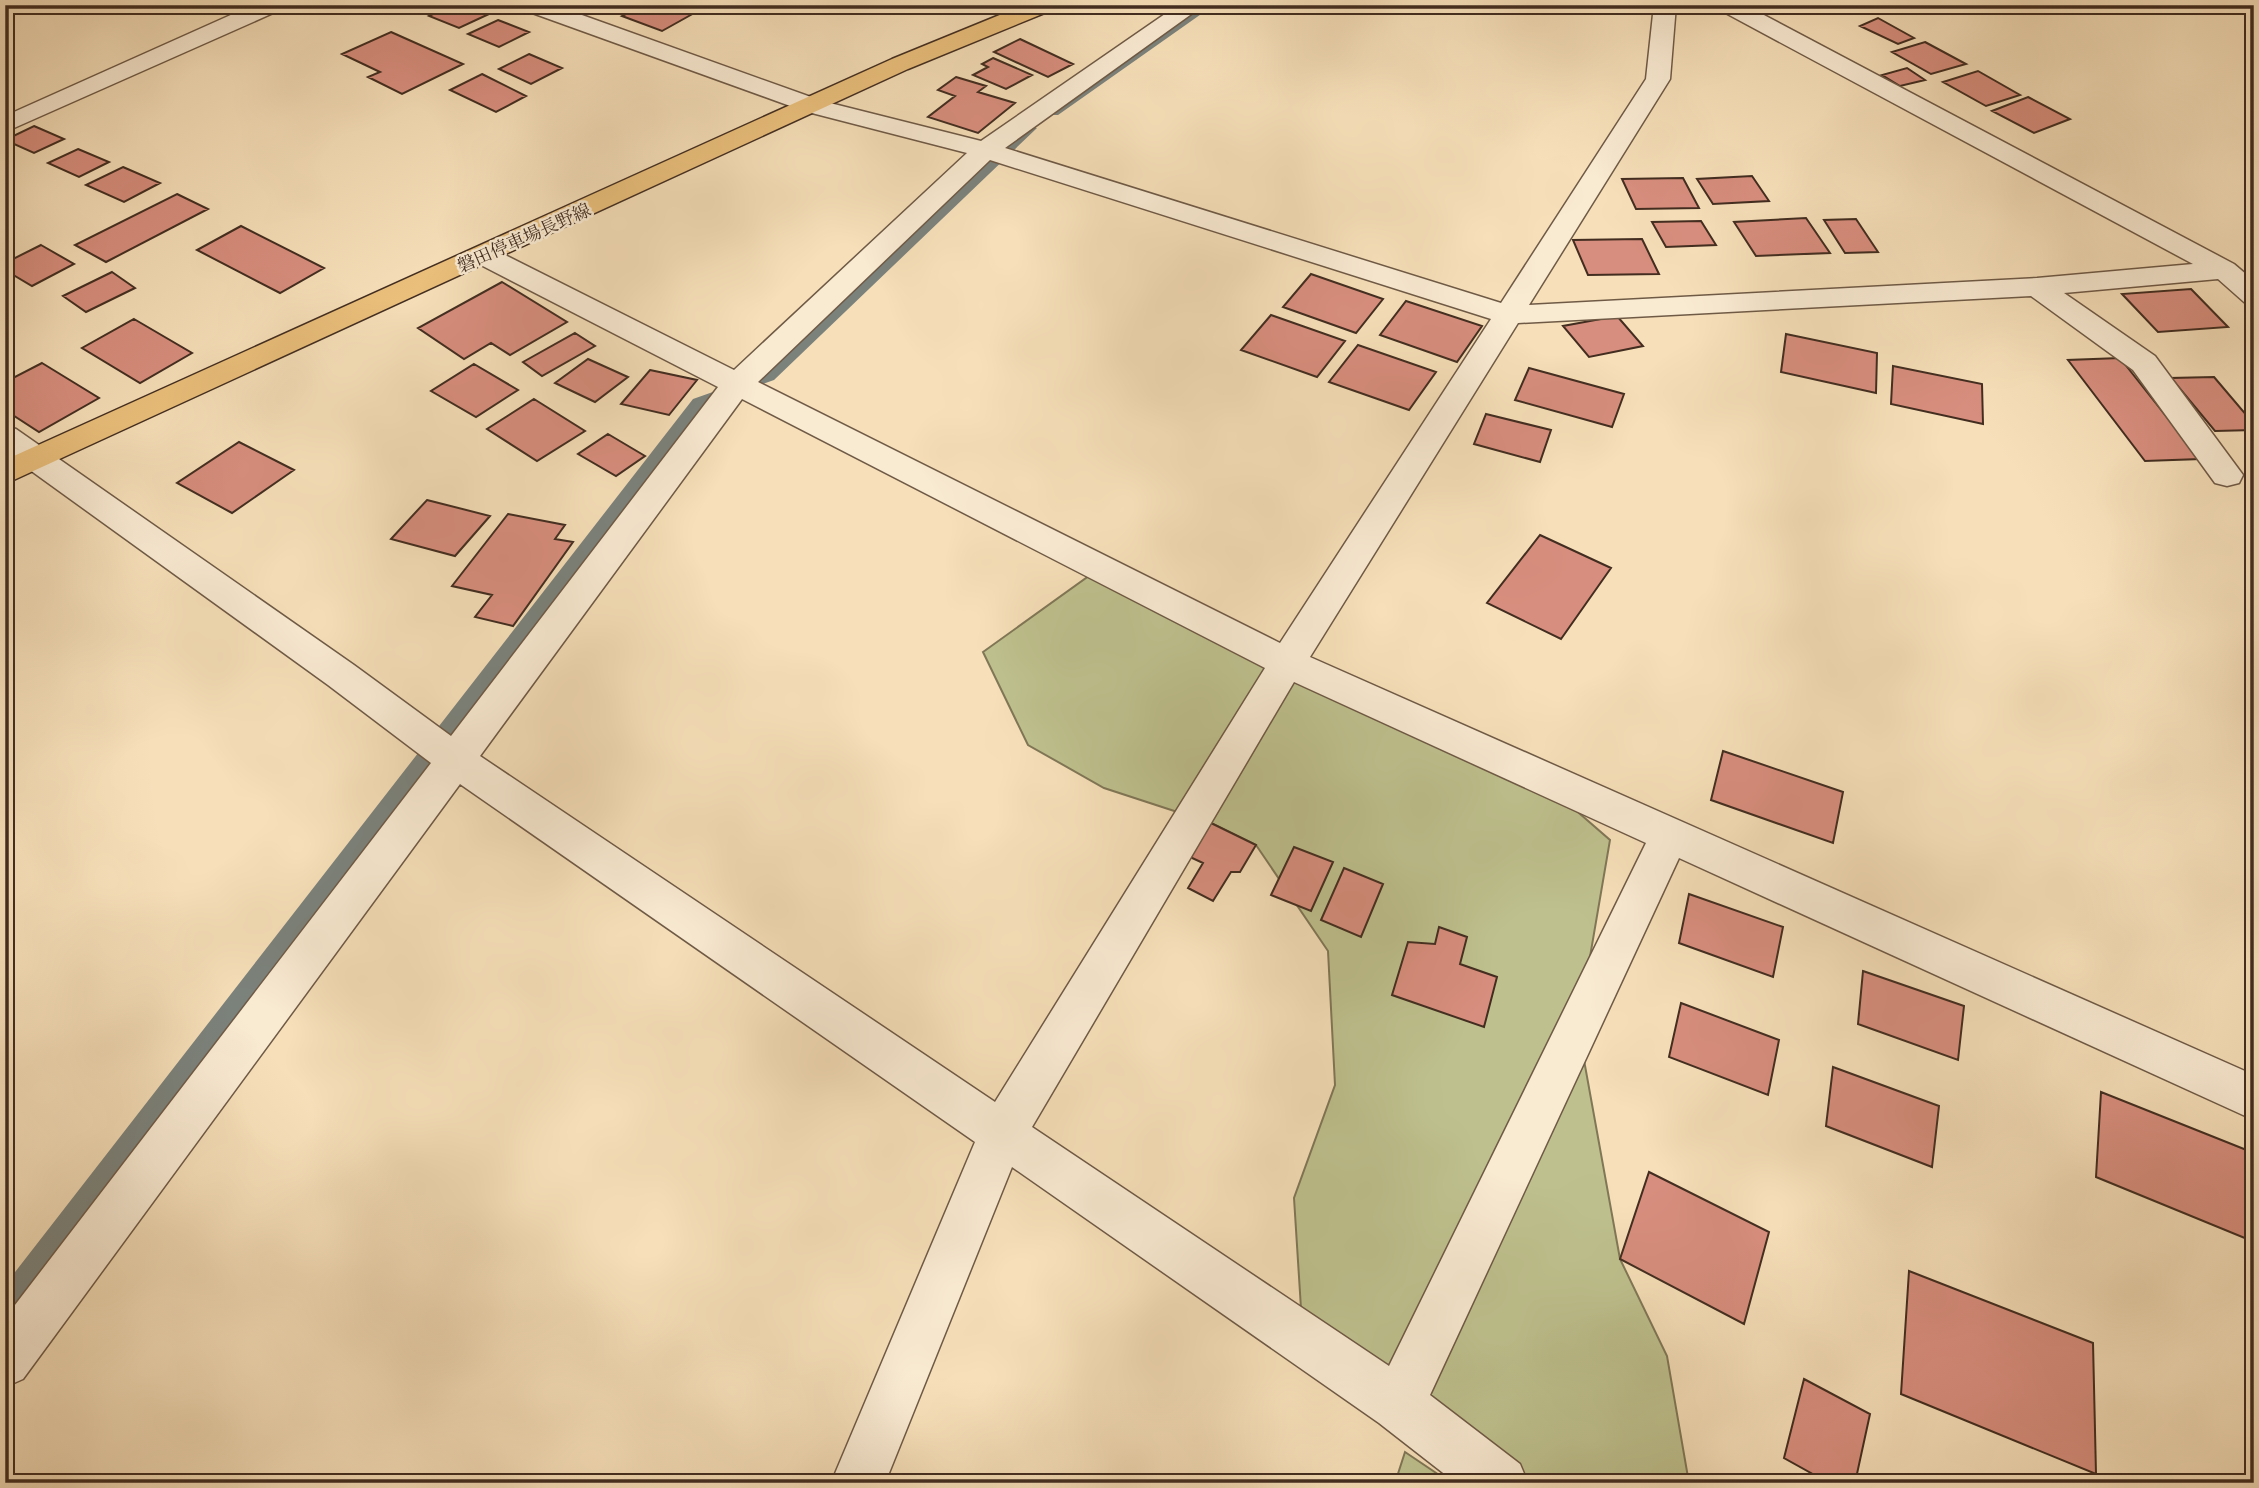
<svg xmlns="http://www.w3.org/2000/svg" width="2259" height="1488" viewBox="0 0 2259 1488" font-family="Alegreya,'Noto Serif JP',serif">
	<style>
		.green { fill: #bec18e; stroke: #807757; stroke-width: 2 }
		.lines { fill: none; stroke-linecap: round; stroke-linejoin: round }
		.stream { fill: #7b827c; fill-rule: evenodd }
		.building { fill: #d88e7e; stroke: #422d20; stroke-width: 2 }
		.minor-casing { stroke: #6f5a46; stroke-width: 3 }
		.major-casing { stroke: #422d20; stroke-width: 3 }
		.minor { fill: #f9ead2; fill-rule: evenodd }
		.major { fill: #ebc07c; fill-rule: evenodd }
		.labels { text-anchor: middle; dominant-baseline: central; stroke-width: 5; stroke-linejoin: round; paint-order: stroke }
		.far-street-label { font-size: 18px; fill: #422d20; stroke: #f9ead2 }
	</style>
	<rect width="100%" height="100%" fill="#f6dfb9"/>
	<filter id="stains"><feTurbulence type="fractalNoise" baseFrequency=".00286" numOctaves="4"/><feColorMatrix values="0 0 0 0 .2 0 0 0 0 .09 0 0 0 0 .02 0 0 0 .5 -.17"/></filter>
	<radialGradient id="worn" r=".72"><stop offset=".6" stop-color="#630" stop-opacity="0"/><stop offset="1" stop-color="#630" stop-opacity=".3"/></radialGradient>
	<!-- green -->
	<path class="green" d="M1100 568 1534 774 1610 840 1578 1027 1620 1259 1667 1356 1689 1483H1538L1495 1478 1303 1340 1294 1198 1335 1085 1328 951 1256 845 1211 823 1104 788 1028 745 983 652Z
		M1405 1452 1451 1483H1395Z"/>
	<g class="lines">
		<!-- stream -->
		<path class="stream" d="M1202 5H1214L1058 115H1050V111Z
			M1027 126 1037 128 774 380 703 405 13 1312 5 1315V1285L693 399 764 374Z"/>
	</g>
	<!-- building -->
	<path class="building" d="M451 5H467L489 14 459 28 429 16Z
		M643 5H677L696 12 662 31 622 16Z
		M1878 18 1914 38 1898 44 1860 26Z
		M498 20 529 32 499 47 468 34Z
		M391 32 463 64 402 94 368 77 380 72 342 54Z
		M1020 39 1073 64 1048 77 994 52Z
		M1925 42 1966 64 1931 74 1892 52Z
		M529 54 562 68 531 84 499 69Z
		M993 58 1032 75 1006 89 973 75 988 67 982 64Z
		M1907 68 1925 80 1900 86 1882 75Z
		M1978 71 2020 95 1986 106 1943 82Z
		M482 74 526 96 496 112 450 90Z
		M956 77 986 86 978 92 1015 103 978 133 928 117 955 96 938 90Z
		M2028 97 2070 119 2034 133 1992 111Z
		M34 126 64 139 34 153 5 140Z
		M78 149 109 162 79 177 48 163Z
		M123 167 160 183 124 202 86 185Z
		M1752 176 1769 201 1713 204 1697 179Z
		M1683 178 1699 208 1636 209 1622 179Z
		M177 194 208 209 106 262 75 245Z
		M1806 218 1830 253 1756 256 1734 222Z
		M1856 219 1878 252 1845 253 1824 220Z
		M1701 221 1716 245 1666 247 1652 222Z
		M241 226 324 268 280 293 197 250Z
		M1642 239 1659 274 1588 275 1573 240Z
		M41 245 74 264 32 286 5 270V263Z
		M112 272 135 288 86 312 63 296Z
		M1311 274 1383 299 1356 333 1283 307Z
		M502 282 567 322 510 355 491 343 464 359 418 328Z
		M2191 289 2228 327 2158 332 2122 294Z
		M1406 301 1482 326 1457 362 1380 335Z
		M1271 315 1345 341 1317 377 1241 350Z
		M1617 316 1643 346 1589 357 1563 326Z
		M134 319 192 353 140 383 82 348Z
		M575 333 595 346 542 376 523 362Z
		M1786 334 1877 353 1876 393 1781 372Z
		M1358 345 1436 372 1409 410 1329 382Z
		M2120 358 2200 459 2145 461 2068 360Z
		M588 359 628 377 595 402 555 383Z
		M42 363 99 398 39 432 5 410V382Z
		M474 364 518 390 476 417 431 391Z
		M1893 366 1982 384 1983 424 1891 404Z
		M1529 368 1624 394 1612 427 1515 400Z
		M650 370 697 380 669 415 621 404Z
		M2214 377 2254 424V430L2215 431 2171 378Z
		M534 399 585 431 537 461 487 429Z
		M1486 414 1551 430 1540 462 1474 444Z
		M608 434 645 456 616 476 578 454Z
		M239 442 294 470 232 513 177 483Z
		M427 500 490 516 455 556 391 539Z
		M508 514 565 525 555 539 573 542 513 626 475 617 492 595 452 586Z
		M1540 535 1611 568 1561 639 1487 603Z
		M1723 751 1843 792 1833 843 1711 800Z
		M1211 823 1256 845 1240 872H1231L1213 901 1188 888 1203 863 1190 857Z
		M1294 847 1333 862 1311 911 1271 895Z
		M1344 868 1383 884 1361 937 1321 920Z
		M1689 894 1783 927 1773 977 1679 943Z
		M1439 927 1467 937 1460 964 1497 977 1484 1027 1392 995 1408 942 1435 944Z
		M1863 971 1964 1006 1958 1060 1858 1024Z
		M1681 1003 1779 1040 1768 1095 1669 1057Z
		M1833 1067 1939 1106 1932 1167 1826 1126Z
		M2101 1092 2254 1153 2252 1241 2096 1177Z
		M1649 1172 1769 1232 1744 1324 1620 1259Z
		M1909 1271 2093 1343 2096 1474 1901 1394Z
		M1804 1379 1870 1414 1855 1483H1829L1784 1458Z"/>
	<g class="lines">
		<defs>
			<path id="minor" d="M253 5H283L280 10 5 132V116Z
				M521 5H554L822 101 981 141 1178 5H1204L1005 148 1501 303 1646 79 1654 5H1676L1670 79 1529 305 2037 278 2193 264 1720 10 1717 5H1745L2234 264 2254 281V305L2244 302 2218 279 2064 293 2155 356 2243 475 2239 483 2227 486 2215 483 2133 370 2031 296 1518 323 1310 657 2254 1075V1120L1679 858 1430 1395 1520 1464 1528 1483H1456L1379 1423 1012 1167 885 1483H831L975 1142 460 784 23 1379 5 1387V1318L431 763 328 685 5 452V426L16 429 354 665 451 736 718 387 475 262 471 256 475 250 485 248 495 250 734 370 967 153 804 111 524 10ZM990 160 1491 319 1280 643 758 382ZM742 399 1265 668 995 1102 480 756ZM1294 682 1646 843 1389 1366 1032 1127Z"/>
			<path id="major" d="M1024 5H1055L1052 10 908 69 5 484V460L892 59Z"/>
		</defs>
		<!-- minor casing -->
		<use href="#minor" class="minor-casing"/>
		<!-- major casing -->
		<use href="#major" class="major-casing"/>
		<!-- minor -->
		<use href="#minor" class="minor"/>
		<!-- major -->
		<use href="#major" class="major"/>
	</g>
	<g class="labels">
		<!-- far-street labels -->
		<g class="far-street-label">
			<text transform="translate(524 238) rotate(-24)">磐田停車場長野線</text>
		</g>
	</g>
	<!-- margin -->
	<rect width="2259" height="1488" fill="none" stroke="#f6dfb9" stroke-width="28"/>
	<rect x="7" y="7" width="2245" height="1474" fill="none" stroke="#422d20" stroke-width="3.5"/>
	<rect x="14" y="14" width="2231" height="1460" fill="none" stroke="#422d20" stroke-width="2"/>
	<rect width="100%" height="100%" filter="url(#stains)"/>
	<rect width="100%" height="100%" fill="url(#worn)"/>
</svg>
